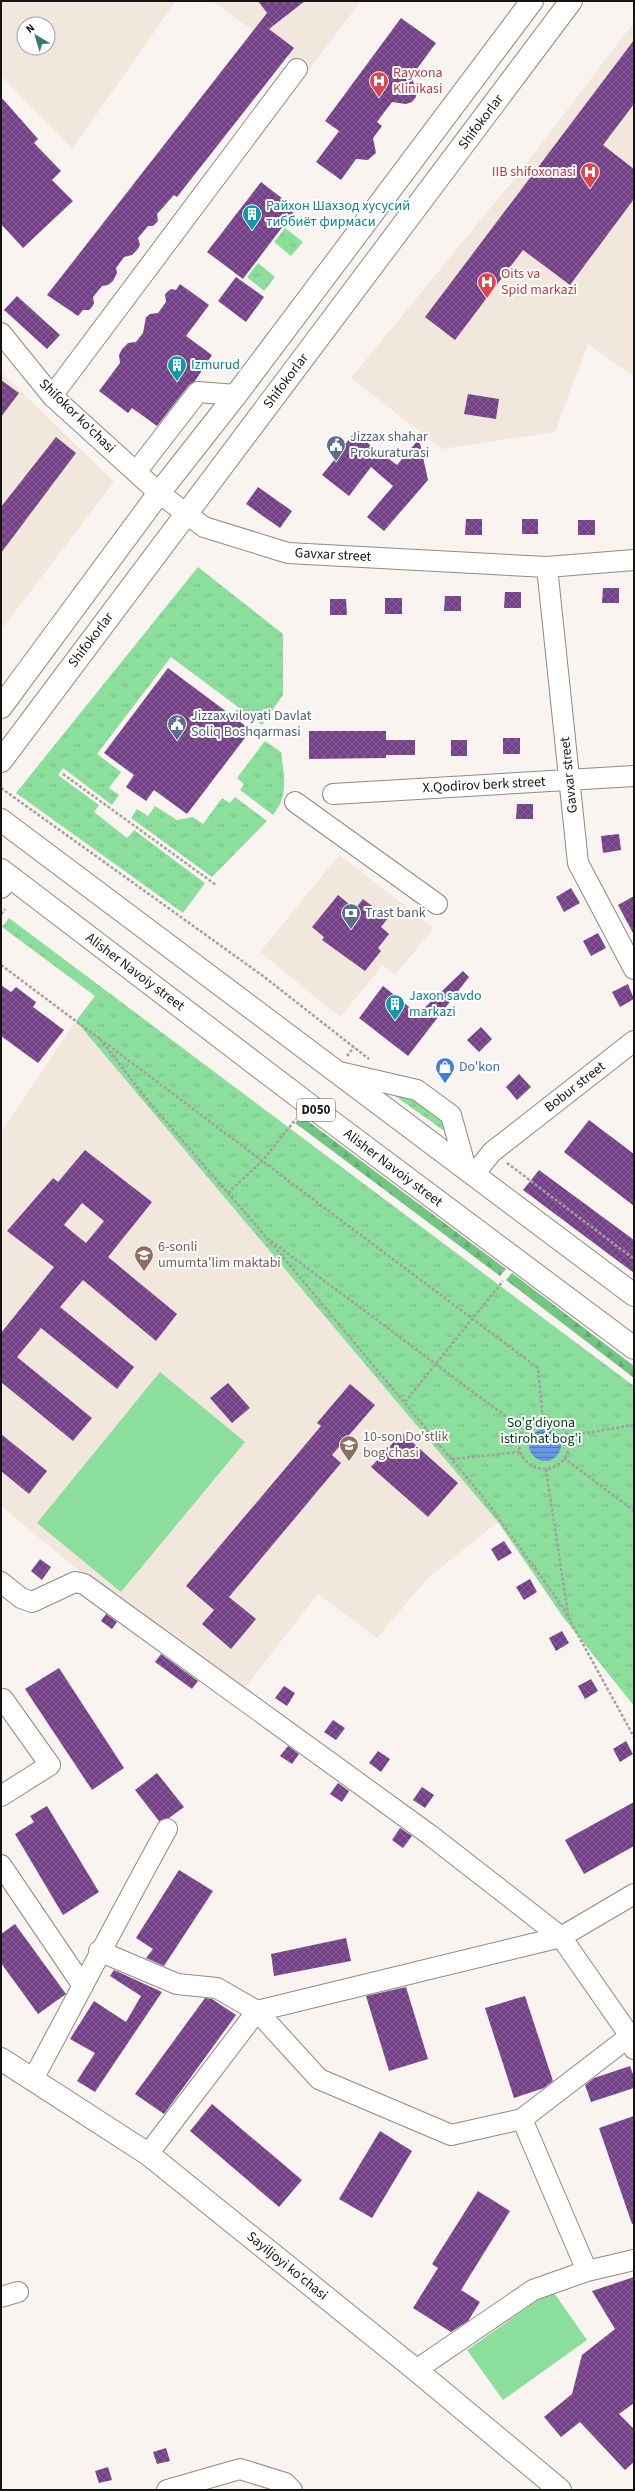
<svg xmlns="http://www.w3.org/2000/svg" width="635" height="2491" viewBox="0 0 635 2491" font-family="'Source Sans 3',sans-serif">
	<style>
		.built { fill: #f1e7dd; fill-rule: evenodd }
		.grass { fill: url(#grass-tufts) }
		.forest { fill: url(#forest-firs) }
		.pitch { fill: #8cde9c }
		.water { fill: url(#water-rules) }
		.building { fill: url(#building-cross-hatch); fill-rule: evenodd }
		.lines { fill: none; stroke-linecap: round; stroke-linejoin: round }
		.minor-casing { stroke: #8e8a86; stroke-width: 22 }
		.major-casing { stroke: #8e8a86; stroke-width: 24 }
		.path { stroke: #a4a09d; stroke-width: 2.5; stroke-dasharray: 3 2; stroke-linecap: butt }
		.minor { stroke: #fff; stroke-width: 20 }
		.major { stroke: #fff; stroke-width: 22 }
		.labels { text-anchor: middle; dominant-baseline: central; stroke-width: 4; stroke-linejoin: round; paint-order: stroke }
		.shield { fill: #fff; stroke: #5b5a59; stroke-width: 1 }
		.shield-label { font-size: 13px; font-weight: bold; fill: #151412 }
		.health-label { font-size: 14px; fill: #be3a42; stroke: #fff; text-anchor: start }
		.street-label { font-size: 14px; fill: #151412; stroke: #fff }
		.culture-label { font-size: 14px; fill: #0d838f; stroke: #fff; text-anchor: start }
		.service-label { font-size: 14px; fill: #4e5e75; stroke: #fff; text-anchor: start }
		.shop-label { font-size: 14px; fill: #366cbe; stroke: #fff; text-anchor: start }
		.education-label { font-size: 14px; fill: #785e54; stroke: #fff; text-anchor: start }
		.park-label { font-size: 14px; fill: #004017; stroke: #fff }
	</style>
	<defs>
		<pattern id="grass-tufts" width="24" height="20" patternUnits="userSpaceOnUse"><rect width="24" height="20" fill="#8cde9c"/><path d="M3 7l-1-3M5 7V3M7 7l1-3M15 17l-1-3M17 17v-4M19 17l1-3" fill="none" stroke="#78be85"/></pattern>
		<pattern id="forest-firs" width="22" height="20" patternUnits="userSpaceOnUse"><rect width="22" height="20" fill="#72c583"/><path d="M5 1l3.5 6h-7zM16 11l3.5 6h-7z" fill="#62a870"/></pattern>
		<pattern id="water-rules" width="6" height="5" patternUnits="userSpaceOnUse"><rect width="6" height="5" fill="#6796e2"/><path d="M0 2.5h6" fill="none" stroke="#5479b6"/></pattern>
		<pattern id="building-cross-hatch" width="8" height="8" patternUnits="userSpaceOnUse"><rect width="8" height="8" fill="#754188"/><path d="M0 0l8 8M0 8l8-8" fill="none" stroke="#865f94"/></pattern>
	</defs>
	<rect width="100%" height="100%" fill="#f9f4f0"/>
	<!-- built -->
	<path class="built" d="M1 1H176L72 149 1 76ZM24 24H48V48H24Z
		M212 1H361L308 71Z
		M634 22V377L588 344 555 432 442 449 351 378 520 172Z
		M1 372 114 482 1 630Z
		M339 855 434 928 395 975 383 965 340 1017 260 952Z
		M76 1021 498 1522 427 1579 377 1638 318 1594 240 1694 119 1604 1 1506V1132Z"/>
	<!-- grass -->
	<path class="grass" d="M285 228 303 242 291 256 274 242Z
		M258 263 275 277 264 291 247 277Z
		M198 567 283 634V695L262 725 171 657 97 754 121 772 109 788 119 795 112 805 63 768 58 775 99 805 94 812 127 838 134 830 205 883 183 913 16 793Z
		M265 741 281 752C284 775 289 796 273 815L240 790 244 784 237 778Z
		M235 797 267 821 212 877 131 818 137 809 148 816 155 806 177 820 193 817 203 824 222 798 230 803Z
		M9 918 634 1386V1706L563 1617 498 1522 76 1021 95 996 2 927Z
		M395 1096 412 1097 442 1119 450 1135Z"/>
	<!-- forest -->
	<path class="forest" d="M301 1116 506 1269 500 1276 295 1123Z
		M512 1273 634 1366V1378L506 1280Z"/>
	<!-- pitch -->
	<path class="pitch" d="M160 1372 245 1442 121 1592 37 1523Z
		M552 2290 587 2340 503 2400 467 2350Z"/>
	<!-- water -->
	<path class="water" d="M529 1445a16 16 0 1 1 32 0a16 16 0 1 1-32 0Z"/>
	<!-- building -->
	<path class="building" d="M258 1H305L269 29 294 48 177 197 174 195 157 214 158 221 153 226H148L138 238 140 245 137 250 132 255 124 257 116 268 117 273 113 281 108 285 102 286 93 297 94 303 92 307 89 310H83L78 316 47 295 267 13Z
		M401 18 436 43 411 77 417 90 416 97 412 102 406 104 392 102 377 122 382 126 373 138 376 153 368 160 356 159 341 180 316 162 339 131 325 121Z
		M634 40V104L603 145 634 169V199L570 285 523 250 455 340 425 317Z
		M1 97 38 139 34 143 61 171 52 180 73 201 23 248 1 224Z
		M261 182 296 209 243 279 207 252Z
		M236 277 264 297 246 322 218 301Z
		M180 284 209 305 186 336 212 355 195 381 189 385 157 426 132 408 128 413 99 391 120 363 119 355 122 349 128 343 136 342 143 333 146 317 150 314 158 313 166 302 165 294 171 289 176 290Z
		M17 296 60 335 47 349 4 310Z
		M1 380 19 393 1 417Z
		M468 394 499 399 496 419 464 414Z
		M354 433 397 465 419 439 428 480 384 531 367 517 393 486 371 467 349 496 322 475 335 459 333 456 340 446 343 447Z
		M56 437 76 453 1 553V507Z
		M258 487 292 511 280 528 246 504Z
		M466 519H482V535H465Z
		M522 519H538V534H522Z
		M578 520H595V535H578Z
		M603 588H619V603H602Z
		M505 592H521V608H504Z
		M445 596H461V611H444Z
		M385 598H402V614H385Z
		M330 599H346L347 615H330Z
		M168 668 251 730 187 814 154 790 146 801 126 787 134 775 104 753Z
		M309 731H386V740H415V755H386V758L309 759Z
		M503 738H520V754H503Z
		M451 740H467V756H451Z
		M517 804H533V819H516Z
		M619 834 621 850 603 853 601 836Z
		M571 888 580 903 564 912 556 897Z
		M338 895 355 909 363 899 388 918 381 927 389 934 378 948 381 951 365 971 322 940 324 937 312 927Z
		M634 896V935L618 905Z
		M598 933 606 948 591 956 583 941Z
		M463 971 469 977 408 1056 359 1018 383 986 418 1014Z
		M628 984 634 999 620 1007 612 992Z
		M1 985 11 992 16 987 36 1002 33 1007 64 1030 38 1063 1 1036Z
		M481 1027 492 1039 479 1052 467 1040Z
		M519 1074 531 1087 517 1100 506 1087Z
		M589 1120 634 1154V1206L564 1152Z
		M85 1150 152 1202 108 1257 177 1314 156 1341 83 1280 60 1307 134 1367 117 1389 41 1328 17 1357 92 1418 73 1441 1 1382V1333L54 1267 7 1231 53 1178 58 1182ZM82 1203 104 1221 86 1243 64 1225Z
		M539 1170 634 1240V1273L523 1190Z
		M228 1383 250 1408 232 1423 210 1398Z
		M350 1384 375 1405 332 1455 341 1463 229 1597 256 1619 231 1649 202 1624 214 1610 186 1586 321 1426 317 1423Z
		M402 1433 458 1483 428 1517 371 1467Z
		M1 1434 47 1471 29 1494 1 1471Z
		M504 1541 512 1553 498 1561 491 1549Z
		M40 1559 51 1567 42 1580 31 1571Z
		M530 1579 537 1592 524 1600 516 1587Z
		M106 1614 117 1622 112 1629 101 1621Z
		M562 1631 569 1643 556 1651 549 1638Z
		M161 1654 198 1681 192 1689 155 1662Z
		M59 1668 124 1768 92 1790 25 1689Z
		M591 1679 598 1691 585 1699 578 1686Z
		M284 1686 295 1693 287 1706 275 1698Z
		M333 1720 345 1728 336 1740 324 1732Z
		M626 1741 633 1754 620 1762 613 1749Z
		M288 1746 299 1754 292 1764 280 1756Z
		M378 1751 390 1759 381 1772 369 1763Z
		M157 1773 184 1807 169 1818 159 1821 135 1790Z
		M338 1783 349 1791 342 1802 330 1794Z
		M422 1787 434 1795 425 1808 413 1800Z
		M634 1802V1846L584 1874 565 1840Z
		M47 1806 99 1892 63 1915 15 1834 34 1822 30 1816Z
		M400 1828 412 1836 403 1848 392 1840Z
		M179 1870 213 1891 164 1966 146 1958 153 1949 136 1938Z
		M15 1924 66 1994 38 2014 1 1963V1934Z
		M346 1938 351 1961 274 1976 271 1954Z
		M114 1970 162 1992 95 2092 77 2081 95 2053 70 2039 94 2001 126 2022 141 1996 110 1976Z
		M406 1987 428 2059 389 2071 366 1996Z
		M525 1996 553 2081 544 2088 514 2098 485 2008Z
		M205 1998 212 1999 236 2015 164 2114 135 2094Z
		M630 2066 634 2077V2088L591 2102 585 2085 594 2078Z
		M212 2104 302 2180 279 2207 190 2131Z
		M634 2116V2224H632L599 2128Z
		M380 2131 412 2151 372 2218 339 2199Z
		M478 2191 510 2211 461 2290 480 2302 468 2321 451 2332 413 2308 438 2268 432 2264Z
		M634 2277V2403L619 2414 634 2429V2462L625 2470 580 2422 561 2437 544 2417 572 2394 582 2355 615 2329 592 2291Z
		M166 2448 170 2461 157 2464 153 2452Z
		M108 2467 112 2480 99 2483 95 2471Z"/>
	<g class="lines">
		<defs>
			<path id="minor" d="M1 333 52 396 159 493 204 527 288 553 547 567 634 560
				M52 396 297 69
				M136 472 198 392 236 395
				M547 567 578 863 634 969
				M333 794 634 776
				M295 802 437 904
				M1 888 11 877
				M335 1071 417 1090 451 1115 466 1169
				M474 1174 492 1152 634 1041
				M1 1582 21 1598 32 1602 75 1582 84 1584 430 1835 561 1937
				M1 1700 3 1699 50 1765 1 1796
				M1 1865 83 1986
				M634 1894 561 1937 630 2036 634 2049
				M99 1951 177 1984 217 1988 257 2011 319 2079 451 2135 522 2119 630 2036
				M33 2079C78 1996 121 1912 167 1829
				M522 2119 587 2271
				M148 2154 257 2011 561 1937
				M1 2297 18 2292
				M416 2370 533 2290 587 2271 634 2260
				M167 2490 240 2469 285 2483 292 2490"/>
			<path id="major" d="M1 707 159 493 236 395 532 1
				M1 761 571 1
				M1 820 634 1295
				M1 870 308 1104 634 1348
				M1 2059 148 2154 416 2370 560 2490"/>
		</defs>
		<!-- minor casing -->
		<use href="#minor" class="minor-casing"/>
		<!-- major casing -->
		<use href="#major" class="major-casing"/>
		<!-- path -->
		<path class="path" d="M63 774 216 885
			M1 788 263 976 369 1059
			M1 914 5 909
			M1 965 100 1039
			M100 1039 149 1102 267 1238 484 1498 562 1606 634 1737
			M104 1042 538 1368 543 1420
			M347 1056 354 1047
			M507 1163 634 1259
			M228 1193 263 1160 296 1119
			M271 1241 524 1430
			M405 1402 503 1281
			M519 1444a25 25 0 1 1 50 0a25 25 0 1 1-50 0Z
			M567 1436 634 1425
			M564 1458 634 1511
			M452 1459 520 1452
			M546 1469 568 1615"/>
		<!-- minor -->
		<use href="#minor" class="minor"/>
		<!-- major -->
		<use href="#major" class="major"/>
	</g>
	<!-- icons -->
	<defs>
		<symbol id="hospital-pin" viewBox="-11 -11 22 30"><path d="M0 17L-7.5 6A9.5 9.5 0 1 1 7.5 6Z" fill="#e0444e" stroke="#fff"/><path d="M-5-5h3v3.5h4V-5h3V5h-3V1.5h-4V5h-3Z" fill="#fff"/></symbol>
		<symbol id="building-pin" viewBox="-11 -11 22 30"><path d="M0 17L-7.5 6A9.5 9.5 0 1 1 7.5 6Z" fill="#0f9aa8" stroke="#fff"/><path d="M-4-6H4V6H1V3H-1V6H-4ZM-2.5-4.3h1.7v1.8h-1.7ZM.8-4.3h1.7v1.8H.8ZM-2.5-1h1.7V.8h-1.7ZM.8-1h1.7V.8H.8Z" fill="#fff"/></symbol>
		<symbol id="civic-pin" viewBox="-11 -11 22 30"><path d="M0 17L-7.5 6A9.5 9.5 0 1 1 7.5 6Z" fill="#5c6f8a" stroke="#fff"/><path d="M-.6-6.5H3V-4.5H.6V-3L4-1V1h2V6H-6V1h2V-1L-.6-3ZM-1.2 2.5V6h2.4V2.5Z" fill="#fff"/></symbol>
		<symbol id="bank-pin" viewBox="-11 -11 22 30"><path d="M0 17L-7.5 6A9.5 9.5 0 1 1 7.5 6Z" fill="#5c6f8a" stroke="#fff"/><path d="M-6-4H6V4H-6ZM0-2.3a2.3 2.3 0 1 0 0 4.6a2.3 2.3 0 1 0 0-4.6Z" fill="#fff"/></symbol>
		<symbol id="shop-pin" viewBox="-11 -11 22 30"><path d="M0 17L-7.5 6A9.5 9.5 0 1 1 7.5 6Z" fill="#3f7fe0" stroke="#fff"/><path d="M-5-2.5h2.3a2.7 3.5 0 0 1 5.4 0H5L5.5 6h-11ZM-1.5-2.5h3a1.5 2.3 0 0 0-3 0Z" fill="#fff"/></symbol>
		<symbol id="school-pin" viewBox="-11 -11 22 30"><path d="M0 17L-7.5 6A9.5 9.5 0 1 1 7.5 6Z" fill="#8d6e63" stroke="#fff"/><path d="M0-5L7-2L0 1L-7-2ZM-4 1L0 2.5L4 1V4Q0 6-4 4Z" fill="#fff"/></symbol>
	</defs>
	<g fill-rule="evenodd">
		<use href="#hospital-pin" x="368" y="70" width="22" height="30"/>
		<use href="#hospital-pin" x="579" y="161" width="22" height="30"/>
		<use href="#building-pin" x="241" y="203" width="22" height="30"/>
		<use href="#hospital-pin" x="476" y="271" width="22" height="30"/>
		<use href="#building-pin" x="166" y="354" width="22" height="30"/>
		<use href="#civic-pin" x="325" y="434" width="22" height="30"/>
		<use href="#civic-pin" x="166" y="713" width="22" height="30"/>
		<use href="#bank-pin" x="340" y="902" width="22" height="30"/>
		<use href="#building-pin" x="384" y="993" width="22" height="30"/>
		<use href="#shop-pin" x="434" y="1056" width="22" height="30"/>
		<use href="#school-pin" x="133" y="1244" width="22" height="30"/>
		<use href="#school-pin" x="338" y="1434" width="22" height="30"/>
	</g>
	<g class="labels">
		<!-- shield labels -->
		<rect class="shield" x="297" y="1099" width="38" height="22" rx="3"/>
		<g class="shield-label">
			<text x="316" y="1110">D050</text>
		</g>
		<!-- health labels -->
		<g class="health-label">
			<text x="393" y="73">Rayxona<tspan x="393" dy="16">Klinikasi</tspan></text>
			<text x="576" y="172" text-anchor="end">IIB shifoxonasi</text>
			<text x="501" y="274">Oits va<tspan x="501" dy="16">Spid markazi</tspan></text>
		</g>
		<!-- street labels -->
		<g class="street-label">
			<text transform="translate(481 122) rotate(-53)">Shifokorlar</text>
			<text transform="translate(286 381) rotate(-53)">Shifokorlar</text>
			<text transform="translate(77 416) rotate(44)">Shifokor ko'chasi</text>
			<text transform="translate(333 555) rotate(3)">Gavxar street</text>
			<text transform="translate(91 640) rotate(-53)">Shifokorlar</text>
			<text transform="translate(569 775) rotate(-96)">Gavxar street</text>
			<text transform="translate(484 785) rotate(-3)">X.Qodirov berk street</text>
			<text transform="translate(135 972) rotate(37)">Alisher Navoiy street</text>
			<text transform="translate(575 1087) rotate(-38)">Bobur street</text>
			<text transform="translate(393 1168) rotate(37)">Alisher Navoiy street</text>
			<text transform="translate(287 2266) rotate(39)">Sayiljoyi ko'chasi</text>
		</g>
		<!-- culture labels -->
		<g class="culture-label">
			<text x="266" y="206">Райхон Шахзод хусусий<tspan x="266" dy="16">тиббиёт фирмаси</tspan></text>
			<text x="191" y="365">Izmurud</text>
			<text x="409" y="996">Jaxon savdo<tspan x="409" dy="16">markazi</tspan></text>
		</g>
		<!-- service labels -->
		<g class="service-label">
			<text x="350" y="437">Jizzax shahar<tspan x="350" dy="16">Prokuraturasi</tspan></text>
			<text x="191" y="716">Jizzax viloyati Davlat<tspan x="191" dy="16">Soliq Boshqarmasi</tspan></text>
			<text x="365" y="913">Trast bank</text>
		</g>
		<!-- shop labels -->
		<g class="shop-label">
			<text x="459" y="1067">Do'kon</text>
		</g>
		<!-- education labels -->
		<g class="education-label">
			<text x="158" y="1247">6-sonli<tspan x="158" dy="16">umumta'lim maktabi</tspan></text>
			<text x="363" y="1437">10-son Do'stlik<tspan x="363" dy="16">bog'chasi</tspan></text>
		</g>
		<!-- park labels -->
		<g class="park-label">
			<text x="541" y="1423">So'g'diyona<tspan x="541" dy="16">istirohat bog'i</tspan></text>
		</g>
	</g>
	<!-- border -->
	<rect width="635" height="2491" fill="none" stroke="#151412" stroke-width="4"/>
	<!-- north arrow -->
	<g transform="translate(36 36) rotate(322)"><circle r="19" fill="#ffffff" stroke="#a1a1a0"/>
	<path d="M0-3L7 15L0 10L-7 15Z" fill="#347a71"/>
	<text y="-6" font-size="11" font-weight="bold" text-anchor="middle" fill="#151412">N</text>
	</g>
</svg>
